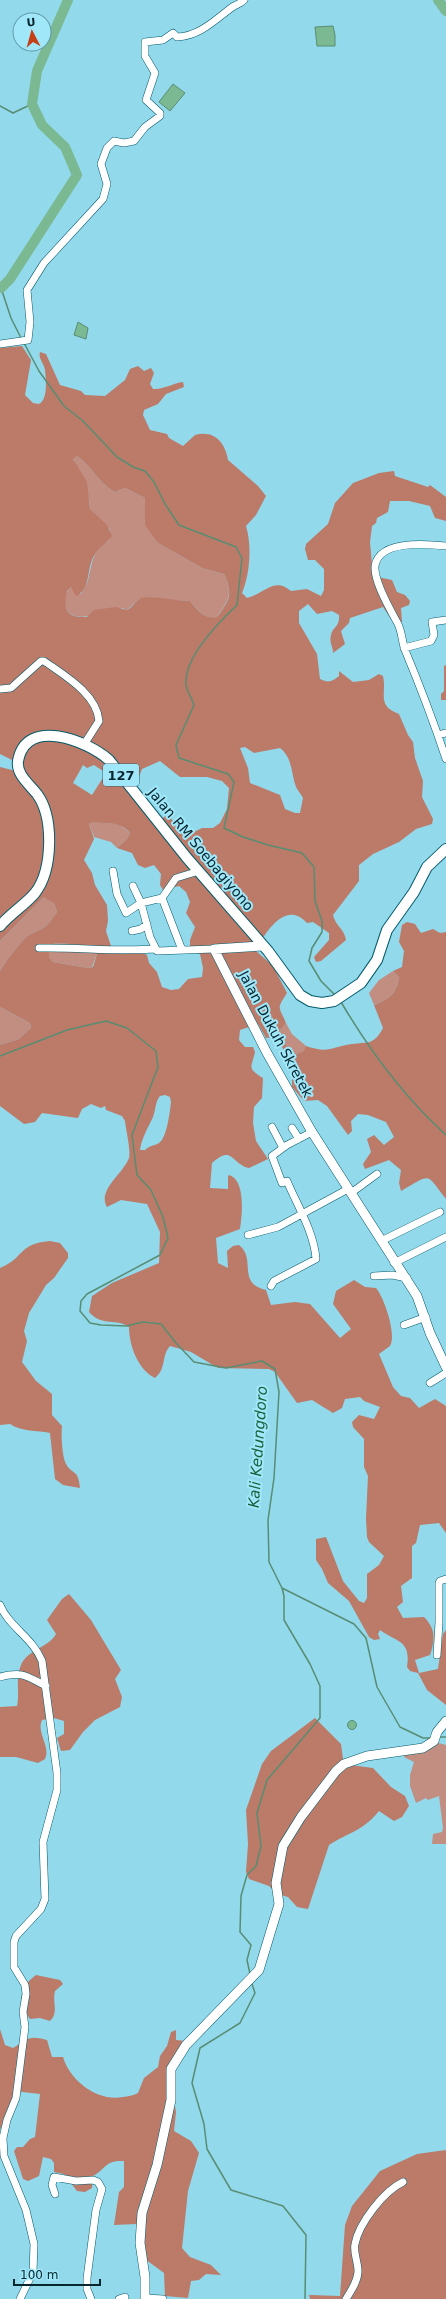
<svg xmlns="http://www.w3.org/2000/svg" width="446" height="2299" viewBox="0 0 446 2299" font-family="'DejaVu Sans',sans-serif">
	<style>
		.green { fill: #c18e81 }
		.forest { fill: #bc7a68; fill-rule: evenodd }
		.water { fill: #7ab991; stroke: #588d73 }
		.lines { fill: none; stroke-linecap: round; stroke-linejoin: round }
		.stream { stroke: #588d73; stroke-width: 1.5 }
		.river { stroke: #7ab991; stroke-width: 10 }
		.street-casing { stroke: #035a6a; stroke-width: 8 }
		.secondary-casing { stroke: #035a6a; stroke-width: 10 }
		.primary-casing { stroke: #035a6a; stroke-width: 12 }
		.street { stroke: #fff; stroke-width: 7 }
		.secondary { stroke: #fff; stroke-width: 9 }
		.primary { stroke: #fff; stroke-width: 10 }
		.labels { text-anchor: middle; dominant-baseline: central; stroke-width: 4; stroke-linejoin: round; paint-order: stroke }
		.shield { fill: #9fe7f9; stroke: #35606a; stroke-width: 1 }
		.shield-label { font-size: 13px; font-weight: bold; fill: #08262d }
		.street-label { font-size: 14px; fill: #08262d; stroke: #9fe7f9 }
		.water-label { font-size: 15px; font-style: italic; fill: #19613b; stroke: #9fe7f9 }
	</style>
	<rect width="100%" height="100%" fill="#92d9ec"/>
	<!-- green -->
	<path class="green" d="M77 456C92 466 98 483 115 492L125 488 145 498V520L158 543 202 568 224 574C233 594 229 600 217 617 204 619 197 610 190 601L139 599 127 610 122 608C107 611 68 628 65 604 64 597 66 591 71 587L81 594C83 590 87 585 88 580 93 561 91 553 109 540L110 530 90 509 89 499 73 458Z
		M95 822 119 824 130 833 127 839 117 848 111 842 94 837 89 824Z
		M45 896 54 903 57 912C45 929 46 927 29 935 22 939 4 964 0 971V941Z
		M58 943 93 946 97 954 92 967 88 968 53 962 49 959V948L53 944Z
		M393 971 399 977C397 994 389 999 374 1005L369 993 379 980Z
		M0 1007 30 1023 31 1028 19 1039 0 1045Z
		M286 1023 292 1034 306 1046 305 1051 295 1055 283 1042 280 1044 274 1037Z
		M435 1742 446 1745V1844H432L433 1834 442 1832 443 1828 439 1796 428 1800 426 1798 416 1803 410 1786V1775L414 1762 404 1757V1755Z"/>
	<!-- forest -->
	<path class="forest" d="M22 346 31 360 25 395 33 403 39 404C48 400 46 379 45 370 44 363 38 359 40 352L46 354 60 385 81 391 85 395 105 396 125 380 130 369 138 366 144 371 151 368 154 373 150 384 153 389C163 390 173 383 183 382L184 387 166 394 158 404 144 410 143 415 150 430 167 434 169 438 183 446 195 435C214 430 225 442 228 460L258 486 266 496 256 515 246 526C252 545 250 574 242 593L247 598C264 594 274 576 291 591L307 589 321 596 324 590V569L315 560H308L305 549 306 544 328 524 335 503 353 483 379 473 394 471 395 476 428 487 430 485 446 497V521L435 518 430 506 409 501H390L388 512 377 518 376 523 372 526 370 542 373 576 392 580 397 592 405 595 410 601 409 605 401 608 402 622 395 625 383 607 350 618 349 623 341 631 345 644 333 653C333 646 329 643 331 635 333 626 340 627 339 615L332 611 317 614 308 604 299 611V623L317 654 320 679C328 683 332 682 339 676V671L353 682 369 680 379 674 383 676C387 693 376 706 399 714L408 735 413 742 415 758 423 781 422 797 433 819 432 824 416 829 399 842 373 854 359 865V881L333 915C335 925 345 930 346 940L321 961 316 962 314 957 329 940V933L313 922 307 923C285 899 266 933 255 950L273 966 287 993C276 1010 279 1006 286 1023L274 1037 266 1038 258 1024 240 1030 239 1040 245 1047H253L255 1052C251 1069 247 1068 263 1078L262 1098 254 1107 253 1123 256 1141 268 1159 249 1168C231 1164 233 1144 212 1163L210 1188 228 1189V1176L229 1175C246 1180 242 1216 240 1229L216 1238 218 1263 228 1268 227 1251 233 1246 239 1245C257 1259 236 1283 266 1290L271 1305 295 1302 310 1304 340 1338 351 1329 333 1304 336 1291 354 1280 365 1287 376 1288C384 1297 397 1335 390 1346L379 1354 393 1387 401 1396 410 1398 419 1408 435 1399 446 1406V1533L439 1523 420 1525 416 1543 412 1546V1578L401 1586 403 1602 397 1607 403 1618 424 1617C436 1629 435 1640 430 1655L415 1660 419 1673 438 1669 443 1634 446 1630V1705L427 1690 418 1673 410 1671 407 1667C411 1640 398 1643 380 1630L378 1634 380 1639 374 1640 369 1637 349 1601 328 1583 322 1569 316 1560V1539L326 1537 343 1581 359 1601 364 1603 367 1598V1574L379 1565 384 1556 369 1542 367 1537 366 1518 368 1476 364 1467V1439L353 1427 352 1422 359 1415 374 1419 380 1407 364 1401 360 1397 345 1399 342 1408 333 1413 312 1400 297 1403 275 1372 269 1369 218 1368 191 1352 170 1346C161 1356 167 1368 155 1378 138 1370 129 1345 129 1327 117 1318 102 1327 89 1312L92 1296 112 1283 159 1263 160 1232 147 1204 121 1200 107 1207C97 1190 123 1174 129 1158 131 1151 126 1130 125 1121L122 1116 106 1110 105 1106 101 1108 91 1104 82 1109 78 1118 42 1113 35 1122 24 1124 0 1106V1045L19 1039 31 1028 30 1023 0 1007V971C4 964 22 939 29 935 46 927 45 929 57 912L54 903 44 897 0 941V767L16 771 14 761 0 754V348ZM77 456C92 466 98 483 115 492L125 488 145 498V525L158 543 202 568 224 574C233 594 230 600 217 617 204 619 197 610 190 601 180 601 148 595 141 598 135 601 133 607 127 610L116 607 94 610 87 617C66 618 63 610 67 591L71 587 76 596C90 590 87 572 92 560 96 549 105 545 112 536L107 525 90 509 87 482 73 459ZM245 747 254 753 280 748C293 758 291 774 296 787 298 791 301 794 303 798L300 813H295L285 809 280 795 250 783 248 768 240 748ZM160 761 180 777H207L222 781 229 788 227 809 220 823 213 828H202L192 833 178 827 168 815 155 822 135 797 137 782 142 769ZM83 765 87 768 94 765 106 773 92 795 73 783ZM95 822C108 825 119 820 130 833L127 839 117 848 132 853 138 865 145 868 154 865 161 874 160 885 163 890 179 886 186 892 190 902 186 913 195 927 190 940V951L200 954 203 968 202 977 188 979 179 989 171 990 162 987 157 972 149 963 147 955 141 952 121 954 111 946 106 931 108 921 107 905 95 885 92 873 84 860 94 839 89 824ZM58 943 93 946 97 954 93 967 88 968 53 962 49 958V948L53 944ZM165 1095 170 1097 171 1102C170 1111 167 1138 159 1143 154 1146 150 1145 145 1150H140C142 1137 148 1128 153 1117 156 1109 155 1102 160 1096Z
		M446 665V700H441V694L444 691V666Z
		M407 922 415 924 421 933 433 929 440 933 446 932V1199C425 1173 433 1173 401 1191L399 1183 401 1170 389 1160 365 1169 363 1164 371 1152 367 1139 374 1135 384 1145 394 1137 386 1122 368 1115 358 1114 351 1121 352 1131 348 1135 327 1106 318 1100 304 1101 292 1087V1078L295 1074V1067L280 1044 283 1042 295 1055 304 1051 306 1046C330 1054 330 1047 352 1044 368 1042 374 1045 383 1028L374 1005C389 999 397 994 399 977L393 971 402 967 404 951 399 942 402 925Z
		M50 1241 60 1243 68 1253V1258L54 1278 46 1285 29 1313 24 1331 27 1341 22 1362 36 1381 52 1394V1415L62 1426C61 1434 62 1457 66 1464 73 1476 78 1468 80 1488L63 1485 55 1479 50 1433C37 1430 21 1432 10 1424L0 1425V1268C25 1258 17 1244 50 1241Z
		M69 1594 91 1620 121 1670 115 1679 122 1697 120 1707 95 1720 83 1732 70 1750 61 1751 57 1738 64 1734V1721L54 1718 42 1720C36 1733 51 1746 45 1759L38 1763 16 1757H0V1707L17 1706C20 1692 15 1679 21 1665 27 1650 48 1648 56 1634L47 1620 62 1599Z
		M315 1718 341 1744 343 1759 350 1765 373 1768 391 1787 405 1796 409 1806 402 1817 394 1821 379 1811C362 1832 349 1832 329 1845L308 1909 297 1907 288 1897 277 1894 269 1886 249 1879 246 1872 248 1844 246 1810 262 1764 271 1751Z
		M36 1975 60 1980 63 1984 55 1991C52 2002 59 2013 50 2021L40 2018 30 2019C18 2001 18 1988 36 1975Z
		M0 2029 5 2045 13 2048C28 2039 28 2035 47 2040L52 2057H63C70 2081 98 2102 123 2097 128 2096 133 2096 138 2093L144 2078 158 2067 160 2056 167 2046 171 2032 176 2030V2040L186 2041 179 2048 172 2090 176 2112 174 2131 191 2141 199 2153 188 2191 182 2248 190 2257 211 2265 221 2275 206 2274 199 2280 191 2281 188 2298 165 2296 164 2273 138 2254 139 2236 136 2224 114 2225 119 2192 124 2187V2161C105 2160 107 2168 93 2176L92 2188 85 2192 77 2191 64 2174 54 2172V2163L51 2159 43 2157 39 2176 28 2181 23 2179 14 2151 17 2147H23L30 2139 35 2137 40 2094 14 2091 9 2110 0 2130Z
		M446 2150V2299H310L309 2295 340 2296 345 2225 352 2206 380 2171 417 2154Z"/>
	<!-- water -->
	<path class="water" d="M333 26 335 35V46H317L315 27Z
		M173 84 185 93 170 111 159 102Z
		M78 322 88 328 86 339 74 335Z
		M347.5 1725a4.5 4.5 0 1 1 9 0a4.5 4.5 0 1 1-9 0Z"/>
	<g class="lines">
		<!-- stream -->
		<path class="stream" d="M0 106 13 113 32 104
			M0 289 1 288 11 318 21 338
			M24 343 39 371 64 406 83 421 117 457 133 467 145 471 154 482 165 504 179 525 236 547 242 558 237 605C219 622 183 658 186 685 187 691 192 699 194 705L176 745 179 758 228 774 234 782 224 828 243 837 268 845 302 853 314 867 315 901 322 921V932L312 948 309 961 321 981 336 996
			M341 1002C370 1051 404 1097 446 1135
			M0 1056 67 1030 106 1021 127 1028 156 1051 158 1067 132 1135 137 1175 151 1190 163 1217 168 1238 160 1255 87 1294 81 1301 80 1311 90 1323 101 1325 127 1326 143 1322 161 1324 176 1343 194 1362 226 1368 262 1361 275 1369 279 1392 274 1478 268 1520 269 1562 282 1588 354 1624 366 1638 377 1687 400 1727 423 1738H432
			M438 1737H446
			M250 1974 247 1960 251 1945 240 1932 241 1896 247 1875 256 1866 261 1846 257 1813 267 1780 320 1718V1686L310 1664 284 1620V1596L282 1588
			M252 1984 255 1993 240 2023 200 2048 192 2083 204 2124 207 2149 231 2190 283 2206 306 2235 305 2299"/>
		<!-- river -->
		<path class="river" d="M438 0 446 11
			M1 288 10 279 77 175 65 147 42 125 32 104 37 71 68 0"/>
		<defs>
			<path id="street" d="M0 344 28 340 30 322 27 290 44 263 103 199 107 184 101 164 107 148 114 141 124 143 134 141 145 127 160 116V113L146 100 155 73 145 56V42L163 40 173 33 177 37C199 36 214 21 231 8 235 5 240 4 244 0
				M446 546C428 544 384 540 376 562 370 576 391 611 398 624 402 632 402 642 405 650 420 686 434 723 446 759
				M404 648 431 641 434 635 432 622 446 620
				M0 689 11 688 41 661H44C65 676 97 694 99 721L85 743
				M438 735 446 733
				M113 871 117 894 126 913 141 903 162 898 182 950
				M133 886 141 903 150 937 157 951 214 949
				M162 898 176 878 199 871
				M132 931 141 929 147 924
				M39 948C78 947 116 952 155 949
				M272 1127 283 1148
				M292 1128 299 1139
				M351 1193 377 1174
				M248 1235 278 1227 348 1189
				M381 1241 440 1212
				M394 1263 446 1237
				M374 1276 392 1275 407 1278
				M271 1286 274 1281 316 1259C314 1232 297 1205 287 1181L282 1183 272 1156 287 1145 312 1132
				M404 1325 426 1317
				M430 1383 446 1373
				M0 1605C9 1627 33 1638 42 1661L57 1773V1790L43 1842 45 1899 41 1909 16 1936 14 1942V1967L25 1985 26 1994 23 2012 25 2027 16 2098 7 2120 3 2138 4 2156 26 2210 34 2244 33 2272 20 2299
				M437 1655 439 1622V1583L440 1581 446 1579
				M0 1677C23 1671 26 1676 46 1686
				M55 2194 52 2185 54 2177 76 2181 93 2180 98 2182 102 2189 96 2210 87 2278V2289L91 2299
				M145 2298 163 2299
				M119 2299 125 2297
				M346 2299C351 2291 358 2281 358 2271 358 2262 353 2252 355 2244 359 2223 384 2191 403 2182"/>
			<path id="secondary" d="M262 946 214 949 267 1053 312 1132 417 1296 430 1333 446 1367
				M145 2299V2277L140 2243 142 2213 157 2165 171 2100V2069L186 2045 259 1970 279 1904 276 1883 283 1846 301 1817 336 1771 344 1764 367 1756 423 1748 434 1741 437 1732 446 1721"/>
			<path id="primary" d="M0 926C10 914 26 904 35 893 53 870 54 817 37 794 29 784 16 774 18 761 26 716 88 741 109 760L187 858 268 951 300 995 310 1001 322 1003 334 1001 361 983 377 960 387 930 414 892 427 867 446 849"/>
		</defs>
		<!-- street casing -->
		<use href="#street" class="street-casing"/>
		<!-- secondary casing -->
		<use href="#secondary" class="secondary-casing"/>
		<!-- primary casing -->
		<use href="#primary" class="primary-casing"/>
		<!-- street -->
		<use href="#street" class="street"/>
		<!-- secondary -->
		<use href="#secondary" class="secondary"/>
		<!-- primary -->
		<use href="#primary" class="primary"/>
	</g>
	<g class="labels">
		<!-- shield labels -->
		<rect class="shield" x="103" y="764" width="36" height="22" rx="3"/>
		<g class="shield-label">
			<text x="121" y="775">127</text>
		</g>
		<!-- street labels -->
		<g class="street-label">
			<text transform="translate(201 849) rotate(50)">Jalan RM Soebagiyono</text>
			<text transform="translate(276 1034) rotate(62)">Jalan Dukuh Skretek</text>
		</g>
		<!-- water labels -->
		<g class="water-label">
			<text transform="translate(258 1447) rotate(-86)">Kali Kedungdoro</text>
		</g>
	</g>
	<!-- north arrow -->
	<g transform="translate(32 32) rotate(354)"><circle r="19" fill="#9fe7f9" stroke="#639aa7"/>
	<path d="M0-3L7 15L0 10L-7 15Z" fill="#c73f16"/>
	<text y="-6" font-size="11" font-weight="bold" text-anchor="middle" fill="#08262d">U</text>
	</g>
	<!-- scale -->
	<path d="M14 2279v6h86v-6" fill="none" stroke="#08262d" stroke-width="2"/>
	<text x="20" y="2279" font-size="12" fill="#08262d" stroke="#9fe7f9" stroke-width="3" paint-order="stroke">100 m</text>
</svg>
